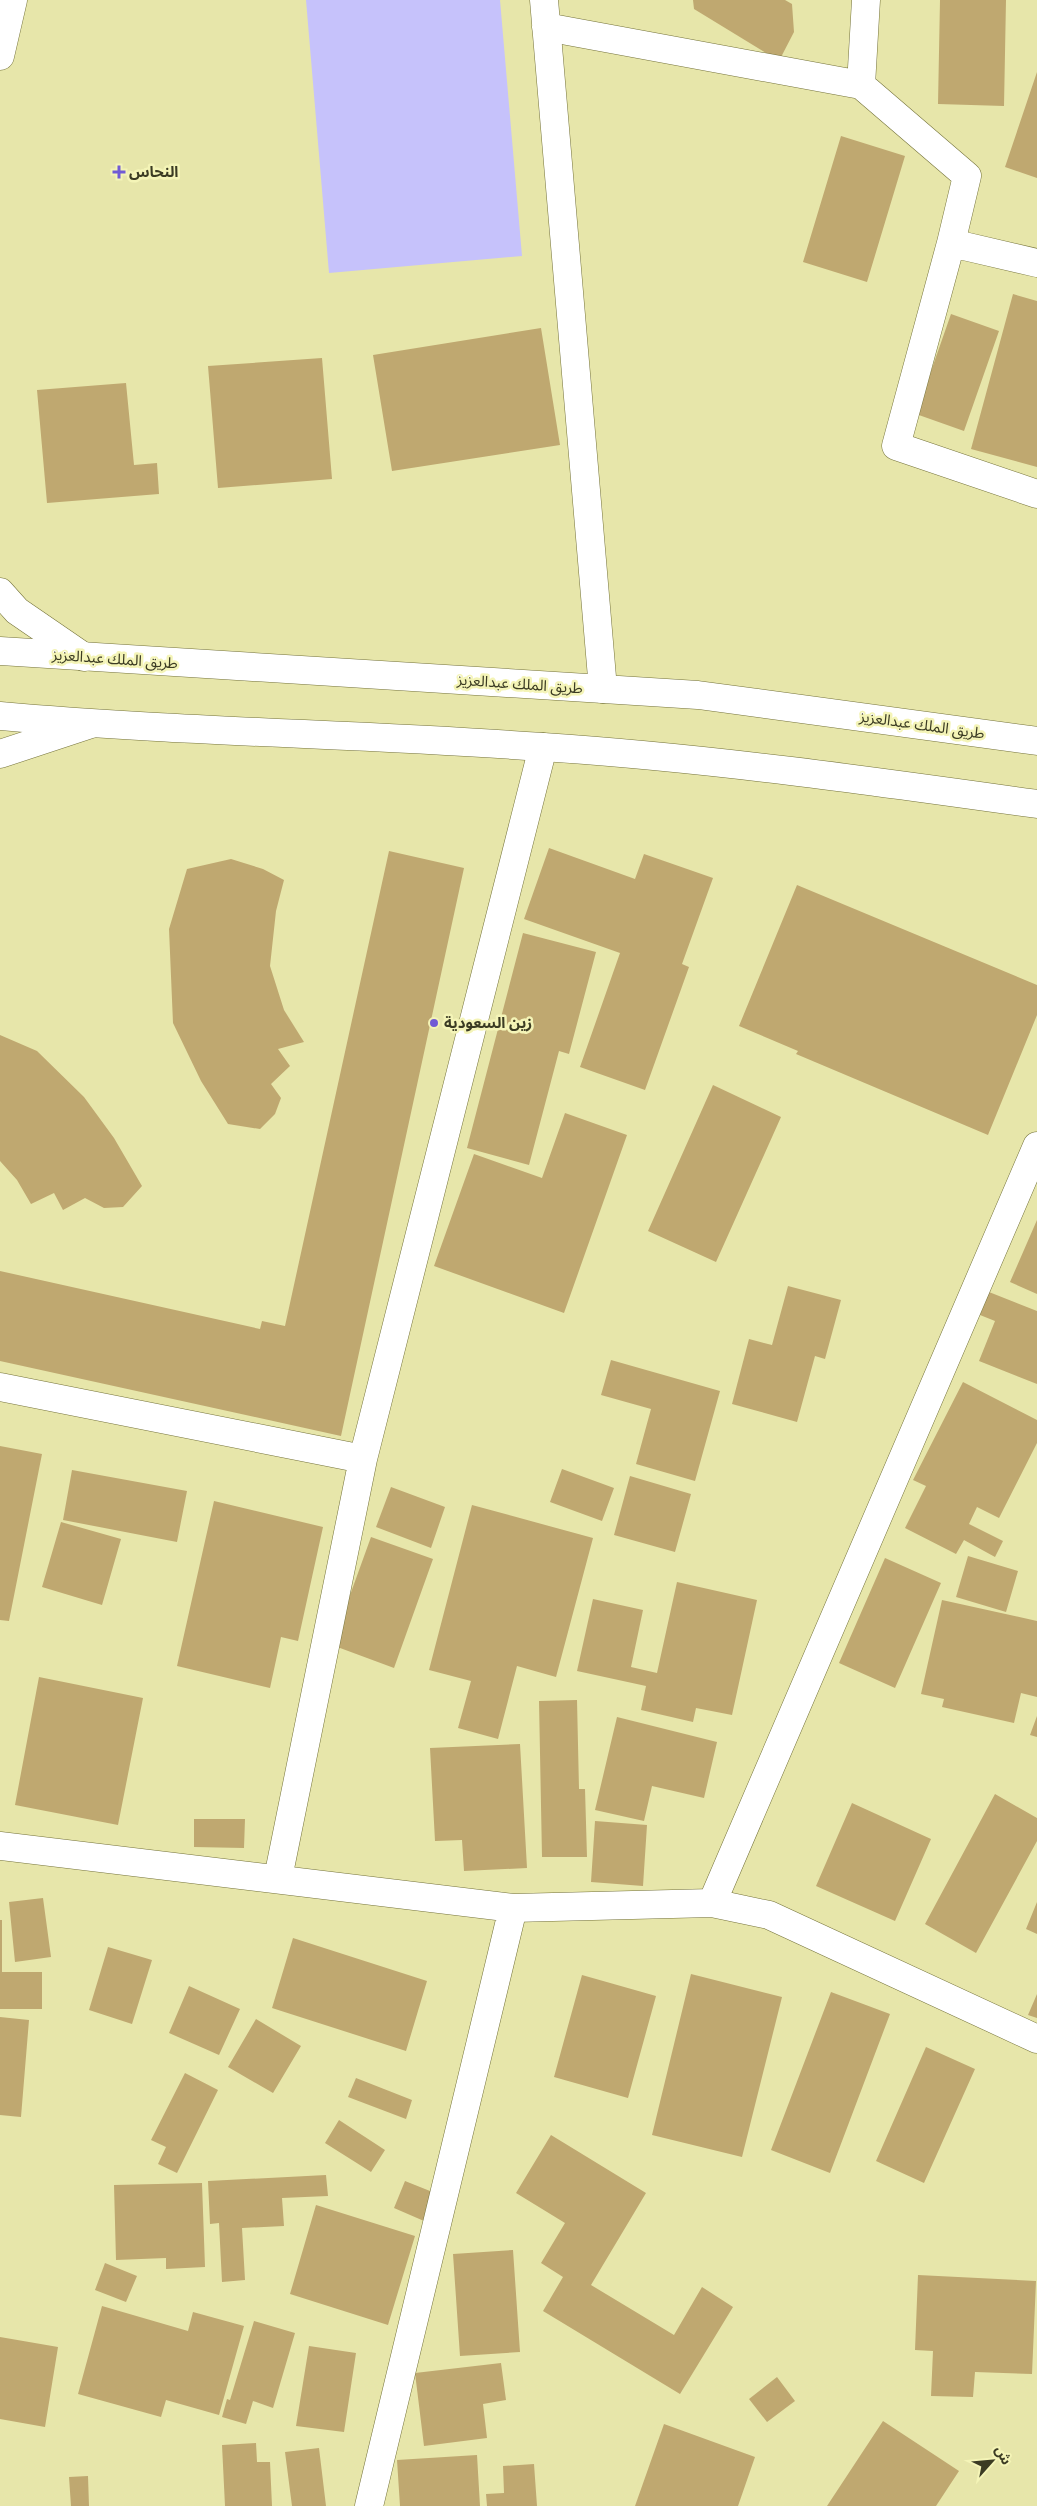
<svg xmlns="http://www.w3.org/2000/svg" width="1037" height="2506" viewBox="0 0 1037 2506" font-family="Figtree,'Noto Sans Arabic',sans-serif">
	<style>
		.green { fill: #c6c2fb }
		.building { fill: #bfa870 }
		.lines { fill: none; stroke-linecap: round; stroke-linejoin: round }
		.minor-casing { stroke: #75733b; stroke-width: 29 }
		.tertiary-casing { stroke: #75733b; stroke-width: 29 }
		.secondary-casing { stroke: #75733b; stroke-width: 29 }
		.minor { stroke: #fff; stroke-width: 28 }
		.tertiary { stroke: #fff; stroke-width: 28 }
		.secondary { stroke: #fff; stroke-width: 28 }
		.poi-dot { fill: #715bd5; stroke: #f4f4b7; stroke-width: 2 }
		.labels { text-anchor: middle; dominant-baseline: central; stroke-width: 5; stroke-linejoin: round; paint-order: stroke }
		.poi-label { font-size: 15px; font-weight: bold; fill: #3b3b23; stroke: #f4f4b7; text-anchor: start }
		.street-label { font-size: 15px; fill: #3b3b23; stroke: #f4f4b7 }
	</style>
	<rect width="100%" height="100%" fill="#e7e6aa"/>
	<!-- green -->
	<path class="green" d="M306 0H500L522 256 329 273Z"/>
	<!-- building -->
	<path class="building" d="M693 0H785L792 4 794 32 779 61 694 9Z
		M940 0H1006L1004 106 938 104Z
		M1037 72V178L1005 167Z
		M841 136 905 156 867 282 803 262Z
		M1013 294 1037 301V467L971 449Z
		M951 314 999 331 964 431 916 414Z
		M541 328 560 445 392 471 373 355Z
		M322 358 332 479 218 488 208 366Z
		M126 383 134 465 157 463 159 494 47 503 37 390Z
		M549 848 635 879 644 854 713 878 682 964 689 967 645 1090 580 1067 620 953 524 919Z
		M389 851 464 868 341 1436 0 1361V1271L260 1329 262 1321 285 1326Z
		M231 859 263 869 284 880 276 911 270 966 284 1010 304 1042 278 1049 290 1066 271 1084 281 1098 275 1114 260 1129 228 1124 201 1081 173 1023 169 929 187 869Z
		M797 885 1037 985V1015L988 1135 796 1054 798 1051 739 1026Z
		M523 933 596 952 569 1054 559 1051 529 1165 467 1148Z
		M0 1035 37 1051 84 1097 114 1138 142 1186 123 1207 104 1208 85 1198 63 1210 54 1193 31 1204 17 1180 0 1161Z
		M713 1085 781 1117 716 1262 648 1231Z
		M565 1113 627 1135 564 1313 434 1266 474 1154 542 1178Z
		M1037 1220V1294L1010 1282Z
		M788 1286 841 1300 825 1359 815 1356 797 1422 732 1404 749 1339 772 1345Z
		M989 1292 1037 1311V1384L979 1361 995 1321 980 1315Z
		M611 1360 720 1391 695 1481 636 1464 651 1409 601 1395Z
		M963 1382 1037 1420V1443L999 1518 977 1507 969 1524 1003 1541 995 1557 964 1540 956 1554 905 1528 926 1486 913 1480Z
		M0 1446 42 1454 9 1621 0 1620Z
		M562 1469 614 1488 602 1521 550 1502Z
		M72 1470 187 1491 177 1542 63 1520Z
		M630 1476 691 1494 675 1552 614 1535Z
		M391 1487 445 1507 431 1548 376 1527Z
		M214 1501 323 1527 298 1641 281 1637 270 1688 177 1666Z
		M472 1505 593 1538 556 1677 517 1666 498 1739 458 1728 471 1681 429 1670Z
		M61 1522 121 1539 102 1605 42 1587Z
		M371 1537 433 1559 394 1668 332 1645Z
		M968 1556 1018 1571 1006 1612 956 1597Z
		M885 1558 941 1583 895 1688 839 1663Z
		M677 1582 757 1600 732 1715 696 1708 693 1722 641 1710 646 1686 577 1671 593 1599 643 1610 631 1667 657 1673Z
		M942 1600 1037 1621V1697L1021 1693 1014 1723 942 1707 944 1699 921 1694Z
		M39 1677 143 1698 118 1825 15 1805Z
		M577 1700 579 1789H585L587 1857H542L539 1701Z
		M1037 1716V1737L1030 1735Z
		M617 1717 717 1742 704 1798 652 1786 644 1821 595 1810Z
		M520 1744 527 1868 464 1871 462 1840 435 1841 430 1748Z
		M995 1794 1037 1818V1841L976 1953 925 1924Z
		M852 1803 931 1839 895 1921 816 1886Z
		M194 1819H245L244 1848 194 1847Z
		M595 1821 647 1825 643 1886 591 1882Z
		M43 1898 51 1957 15 1962 9 1902Z
		M1037 1902V1934L1026 1929Z
		M0 1920H2V1972H42V2009H0Z
		M293 1938 427 1981 406 2051 272 2008Z
		M108 1947 152 1960 132 2024 89 2010Z
		M691 1974 782 1997 742 2157 652 2135Z
		M582 1975 656 1996 628 2098 554 2077Z
		M189 1986 240 2009 219 2055 169 2033Z
		M831 1992 890 2014 830 2173 771 2150Z
		M1037 1994V2018L1028 2015Z
		M0 2017 29 2020 21 2117 0 2115Z
		M256 2019 301 2046 273 2093 228 2067Z
		M926 2047 975 2069 924 2183 876 2161Z
		M185 2073 218 2090 177 2173 158 2164 166 2147 151 2140Z
		M356 2078 412 2100 406 2119 348 2097Z
		M339 2120 385 2150 371 2172 325 2143Z
		M551 2135 646 2193 591 2285 674 2335 702 2287 733 2307 680 2394 543 2311 563 2277 541 2263 565 2223 516 2193Z
		M326 2175 328 2196 282 2198 284 2226 242 2228 245 2280 222 2282 219 2223 210 2224 208 2181Z
		M405 2181 435 2193 424 2221 394 2208Z
		M202 2183 205 2267 166 2269V2258L116 2260 114 2185Z
		M316 2205 415 2236 388 2325 290 2294Z
		M513 2250 520 2352 460 2356 453 2254Z
		M105 2263 137 2276 126 2302 95 2290Z
		M918 2275 1036 2281 1032 2374 975 2372 973 2397 931 2396 933 2351 915 2350Z
		M102 2306 188 2331 193 2312 244 2326 219 2415 166 2400 161 2417 78 2394Z
		M254 2321 295 2333 273 2408 253 2401 246 2424 222 2417 227 2399 230 2400Z
		M0 2337 58 2347 45 2427 0 2419Z
		M309 2346 356 2353 344 2432 296 2426Z
		M501 2363 506 2400 483 2404 487 2438 424 2446 415 2373Z
		M777 2377 795 2401 767 2422 749 2399Z
		M883 2421 959 2471 936 2506H827Z
		M664 2424 755 2457 738 2506H635Z
		M256 2443 257 2462H270L272 2506H225L222 2445Z
		M319 2448 326 2506H292L285 2452Z
		M477 2455 480 2506H400L397 2460Z
		M534 2464 537 2506H487L486 2494 504 2493 503 2466Z
		M88 2476 89 2506H71L69 2477Z"/>
	<g class="lines">
		<defs>
			<path id="minor" d="M544 0 603 689
				M546 27 861 85 967 176 951 243
				M861 85 866 0
				M1037 263 951 243 896 446 1037 494
				M0 1387 363 1459
				M0 1846 513 1908 712 1903 769 1915 1037 2039
				M278 1878 363 1459 543 747
				M712 1903 1037 1146
				M369 2506 513 1908"/>
			<path id="tertiary" d="M0 56 13 0
				M0 592 17 611 84 657
				M0 754 91 724"/>
			<path id="secondary" d="M0 651 698 695 1037 741
				M0 716C181 732 362 734 543 747 709 758 873 781 1037 804"/>
		</defs>
		<!-- minor casing -->
		<use href="#minor" class="minor-casing"/>
		<!-- tertiary casing -->
		<use href="#tertiary" class="tertiary-casing"/>
		<!-- secondary casing -->
		<use href="#secondary" class="secondary-casing"/>
		<!-- minor -->
		<use href="#minor" class="minor"/>
		<!-- tertiary -->
		<use href="#tertiary" class="tertiary"/>
		<!-- secondary -->
		<use href="#secondary" class="secondary"/>
	</g>
	<!-- markers -->
	<g class="poi-dot">
		<path d="M116.5 164.5h5v5h5v5h-5v5h-5v-5h-5v-5h5z"/>
		<circle cx="434" cy="1023" r="5"/>
	</g>
	<g class="labels">
		<!-- poi labels -->
		<g class="poi-label">
			<text x="129" y="172">النحاس</text>
			<text x="444" y="1023">زين السعودية</text>
		</g>
		<!-- street labels -->
		<g class="street-label">
			<text transform="translate(115 659) rotate(4)">طريق الملك عبدالعزيز</text>
			<text transform="translate(520 684) rotate(4)">طريق الملك عبدالعزيز</text>
			<text transform="translate(922 725) rotate(8)">طريق الملك عبدالعزيز</text>
		</g>
	</g>
	<!-- north arrow -->
	<g transform="translate(992 2461) rotate(63)" stroke="#f4f4b7" stroke-width="4" paint-order="stroke">
	<path d="M0-4L9 19L0 12L-9 19Z" fill="#3b3b23"/>
	<text y="-8" font-size="14" font-weight="bold" text-anchor="middle" fill="#3b3b23">ش</text>
	</g>
</svg>
